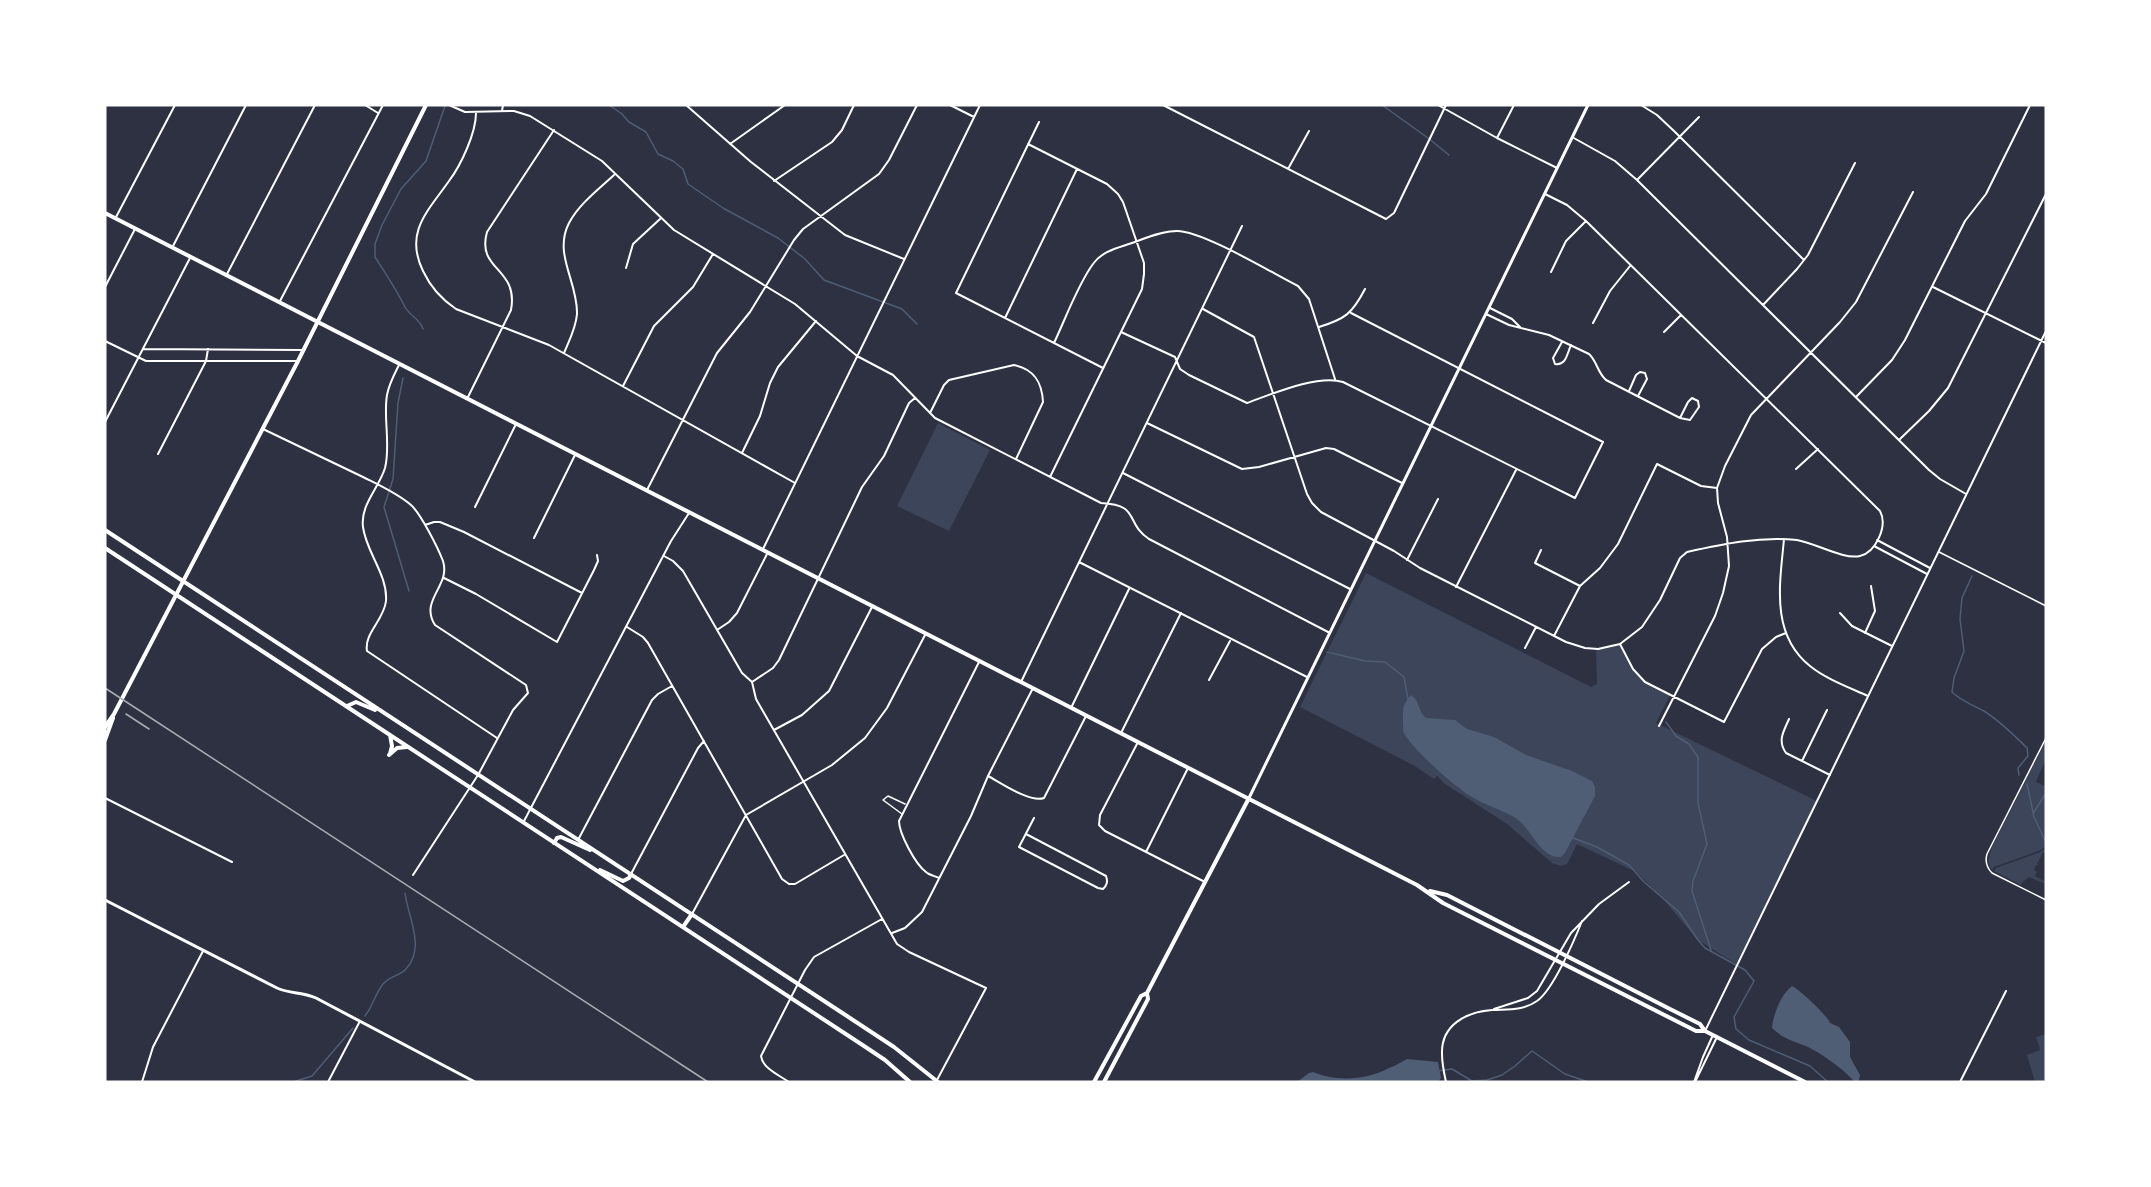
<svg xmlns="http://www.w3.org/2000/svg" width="2151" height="1187" viewBox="0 0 2151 1187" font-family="'PT Sans Narrow',sans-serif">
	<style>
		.green { fill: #3c4559 }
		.water { fill: #4f5d75 }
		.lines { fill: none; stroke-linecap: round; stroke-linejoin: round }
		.stream { stroke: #4f5d75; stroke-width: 1.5 }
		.service { stroke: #fff; stroke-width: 1.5 }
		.minor { stroke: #fff; stroke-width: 2 }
		.tertiary { stroke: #fff; stroke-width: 3 }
		.secondary { stroke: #fff; stroke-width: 4 }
		.primary { stroke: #fff; stroke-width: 4 }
		.rail { stroke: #abadb3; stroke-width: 1.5 }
	</style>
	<rect width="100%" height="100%" fill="#2d3142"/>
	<!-- green -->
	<path class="green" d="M938 423 990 450 949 531 897 506Z
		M1366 573 1591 687 1597 684 1596 649 1620 644 1633 669 1641 678 1670 695 1656 723 1817 801 1736 964 1698 940 1662 898 1636 872 1577 844 1567 864 1561 866 1552 863 1507 824 1445 784 1437 776 1434 779 1413 765 1300 707Z
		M2046 741V758L2036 782 2045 786 2046 785V846L2041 850 1994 867 1992 870 1988 862 1992 847Z
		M2046 848V853L2043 852 2037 864 2039 866 2036 865 2034 870 2037 872 2035 876 2046 882V884L2029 877 2023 882 2021 885 1994 871 1996 868 2040 852Z
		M2046 1034V1082H2035L2027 1055 2040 1050 2036 1037Z"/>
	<!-- water -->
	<path class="water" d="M1411 695C1420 700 1418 712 1426 718L1455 720 1467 729 1494 737 1526 755 1572 771 1592 781 1595 787V796L1565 853 1561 857C1539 859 1531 826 1514 817 1500 809 1485 805 1472 797 1456 788 1412 749 1404 733 1402 730 1404 729 1403 725 1403 711 1401 706 1411 695Z
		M1792 986C1799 989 1828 1016 1830 1023L1839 1027 1850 1042V1057L1860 1075 1859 1080 1856 1082 1853 1080C1841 1067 1822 1054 1806 1046 1793 1041 1782 1038 1772 1028 1773 1015 1781 994 1792 986Z
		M1407 1059 1438 1062 1441 1078 1438 1082H1297L1309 1073 1313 1072C1336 1082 1367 1080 1389 1068 1395 1066 1401 1062 1407 1059Z"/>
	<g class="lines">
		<!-- stream -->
		<path class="stream" d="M609 105 622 114 629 122 646 132 658 154 673 161 683 169 688 184 723 208 778 238 805 259 824 280 902 309 917 324
			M1382 105 1428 138 1449 155
			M423 329C420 319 410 316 405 307 396 289 386 274 375 257V244L382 225 401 189 426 161 445 106
			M403 378 398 403 393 479 384 507 409 591
			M1972 576 1962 598 1960 619 1964 651 1954 678 1952 692C1961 701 1973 705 1984 711 2000 721 2014 735 2027 748L2028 756 2018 768 2019 775
			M1327 652 1365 661 1385 662 1404 677 1408 699
			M1666 722 1676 736 1689 744 1698 757V803L1707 844 1693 881 1692 891 1711 950
			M2027 784 2034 817 2046 842
			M2034 812 2046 793
			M1573 838 1597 847 1629 865 1644 882 1679 912 1698 940 1705 948 1745 970 1754 981 1734 1017 1736 1029 1749 1040 1810 1066 1828 1082
			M365 1016C373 1006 375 994 383 984 389 976 400 976 406 969 426 947 408 918 405 893
			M1438 1071 1452 1069 1472 1081 1487 1080 1502 1075 1515 1066 1532 1051 1565 1074 1588 1082
			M293 1082 312 1076 353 1028"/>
		<!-- service -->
		<path class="service" d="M1939 552 2046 606
			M2046 738 1987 854C1985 861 1986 867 1992 873L2046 900
			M902 814 883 800 888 796 905 804"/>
		<!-- minor -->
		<path class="minor" d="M365 105 378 113
			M449 105 465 112 514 111 530 116 602 161 674 230 795 304 857 356 893 375 935 418 1101 503C1141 505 1124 522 1149 539L1330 633
			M686 105 751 162 845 235 904 259
			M950 105 974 117
			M1163 105 1386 219 1394 213 1446 105
			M1438 105 1497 138 1557 168
			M1641 105 1657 115 1674 131 1804 260
			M502 111 503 105
			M476 113C476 133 461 165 449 181 428 211 404 232 423 271 431 288 441 299 456 309L549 345 795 483
			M1039 122 956 293 1103 368
			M1572 137 1615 161 1637 180 1929 470 1940 479 1966 494
			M1497 138 1514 105
			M730 144 785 105
			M1028 144 1107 184 1118 194 1123 202 1144 263V274L1142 289 1050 477
			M1288 169 1309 131
			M1637 180 1699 117
			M774 181 832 142 842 130 854 105
			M115 219 175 105
			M172 248 246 105
			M626 268 633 244 660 219
			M1551 272 1566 241 1586 221
			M226 276 315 105
			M105 287 135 229
			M1933 287 2046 343
			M280 301 383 105
			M1763 305 1797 269 1808 255 1855 163
			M1490 308 1512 319 1520 327
			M1203 309 1254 337 1307 494 1312 503 1321 512 1394 551 1420 568 1566 642 1585 648 1598 649 1620 644 1642 627 1660 600 1680 558 1687 552C1723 544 1760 536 1797 540 1815 543 1844 560 1860 556 1876 552 1888 526 1880 511L1586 221 1567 205 1545 194
			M1486 314 1509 325 1549 335 1589 354C1597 361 1597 372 1606 380L1680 418 1688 402 1692 398 1698 401 1699 407 1690 420 1680 418
			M1005 318 1077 169
			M1593 323 1610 291 1630 266
			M1319 327C1345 319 1352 314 1365 289
			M1121 332 1175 357 1180 369 1189 375 1247 403C1272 394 1318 374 1343 382L1575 498 1603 442 1351 313
			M1664 332 1681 315
			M105 341 146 361H298
			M1562 342 1553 358 1555 364C1566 366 1567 354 1571 345
			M1054 343C1065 320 1078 284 1093 264 1102 251 1118 248 1132 243 1146 238 1162 231 1177 231 1203 231 1272 273 1298 286L1309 299 1335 379
			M143 349 303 350
			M564 353C569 341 576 328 577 314 578 282 553 254 569 223 579 204 599 189 614 175
			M399 365C394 375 389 384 387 395 383 418 391 445 385 468 379 488 360 505 363 527 366 552 388 575 386 601 384 620 364 633 367 651L497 738
			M623 386 654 326 693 287 713 254
			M1629 391 1636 375 1640 372 1645 373 1647 379 1638 396
			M1856 397 1892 360 1905 340 1965 221 1986 194 2030 105
			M467 399 511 310C519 267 476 271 487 232L554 130
			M930 413 944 385 949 380 1014 365C1034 369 1042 382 1043 402L1016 459
			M105 422 190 258
			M1147 423 1242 469 1259 467 1326 448 1334 449 1402 483
			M263 429C296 445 330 461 363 477 379 485 397 493 411 505 421 514 438 548 443 561 451 586 419 600 435 625L526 685 528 693 513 710 478 775 413 875
			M1900 439 1929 411 1948 388 2046 194
			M742 453 760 416 770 383 778 367 816 321
			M158 454 206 361 208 349
			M1796 469 1818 449
			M1123 473 1350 589
			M647 490 717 353 750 312 794 240 803 229 879 174 889 160 917 105
			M475 507 516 424
			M425 525 434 522H440L464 532 582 593
			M534 538 575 455
			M1784 539C1780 583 1770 634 1810 666 1826 679 1848 687 1868 696
			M1877 540 1930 568
			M1874 546 1927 574
			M763 549 980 105
			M1541 550 1535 563 1580 586
			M664 556 673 561 683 571 742 673 752 682
			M1407 560 1438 499
			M1079 562 1307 677
			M444 578 476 594 557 642 594 570 598 561 597 555
			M1456 587 1516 470
			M1840 613 1852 626 1892 646
			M627 627 643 637 648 643 782 879 789 884H795L844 855
			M717 630 729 622 737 613 767 554
			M1865 633 1875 611 1871 586
			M1554 636 1580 586 1600 568 1618 544 1657 464 1701 486 1717 488
			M1620 644 1633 669 1645 682 1724 722 1762 649 1776 637 1786 633
			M1525 648 1536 627
			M1209 680 1230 641
			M752 682 756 699 897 944 909 952 986 988 937 1080
			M752 682 773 668 779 660 862 487 884 456 909 403 915 398
			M1021 682 1242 226
			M1071 708 1129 589
			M1789 719C1784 731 1777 740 1786 753L1830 775
			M1659 726 1715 616 1723 593 1729 566 1727 537 1718 503 1717 488 1725 466 1751 415 1840 322 1856 302 1913 192
			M774 730 802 715 829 691 872 607
			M1121 733 1181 613
			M1138 742 1100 815 1099 825 1105 831 1205 882
			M1802 761 1827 710
			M988 776C1001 783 1030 803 1044 798L1086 716
			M105 798 232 862
			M523 823 671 541 689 513
			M1026 834 1106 876C1108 882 1107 885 1103 889L1098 888 1019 847 1034 818
			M578 840 652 700 658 694 672 686
			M1146 852 1188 768
			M631 874 698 748 704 741
			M939 878C935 876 929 875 926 872 915 864 899 833 899 821L979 662
			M692 914 746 815 832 765 865 738 887 708 925 635
			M892 933 905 928 922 912 971 816 988 776 1033 688
			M1494 1009 1528 998 1537 991 1571 933 1599 904 1629 882
			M1705 1031 2046 331
			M142 1082 153 1047 203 951
			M328 1082 360 1021
			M789 1082C779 1075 763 1069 761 1056L805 970 814 957 882 919
			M1446 1082C1444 1073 1442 1063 1442 1054 1441 1025 1466 1012 1492 1010 1507 1009 1523 1011 1537 1001 1553 990 1574 941 1582 921
			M1694 1082 1703 1057 1713 1035
			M1695 1082 1716 1039
			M1960 1082 2006 991"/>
		<!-- tertiary -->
		<path class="tertiary" d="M1249 798 1588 105
			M105 900 277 988C290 994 303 992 316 998L475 1082"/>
		<!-- secondary -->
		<path class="secondary" d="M105 213 1417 885 1443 903 1696 1031H1705
			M1430 891 1447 895 1670 1009 1700 1024 1705 1031 1805 1082
			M1094 1082 1141 996 1147 993
			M1104 1082 1148 999 1147 993 1249 798"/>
		<!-- primary -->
		<path class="primary" d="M105 530 847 1016 894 1047 938 1082
			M105 548 861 1044 885 1060 910 1082
			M347 706 356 702 375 710
			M105 727 114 714 298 361 426 105
			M105 740 113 718
			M390 754 392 746 390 735
			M389 755 397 748 407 747
			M554 843 557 838 561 837 590 850
			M600 870 623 881 629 878 631 874
			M683 927 692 914"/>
		<!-- rail -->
		<path class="rail" d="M105 688 708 1082
			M126 714 149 729"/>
	</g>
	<!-- border -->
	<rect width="2151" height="1187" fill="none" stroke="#ffffff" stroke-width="213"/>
</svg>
